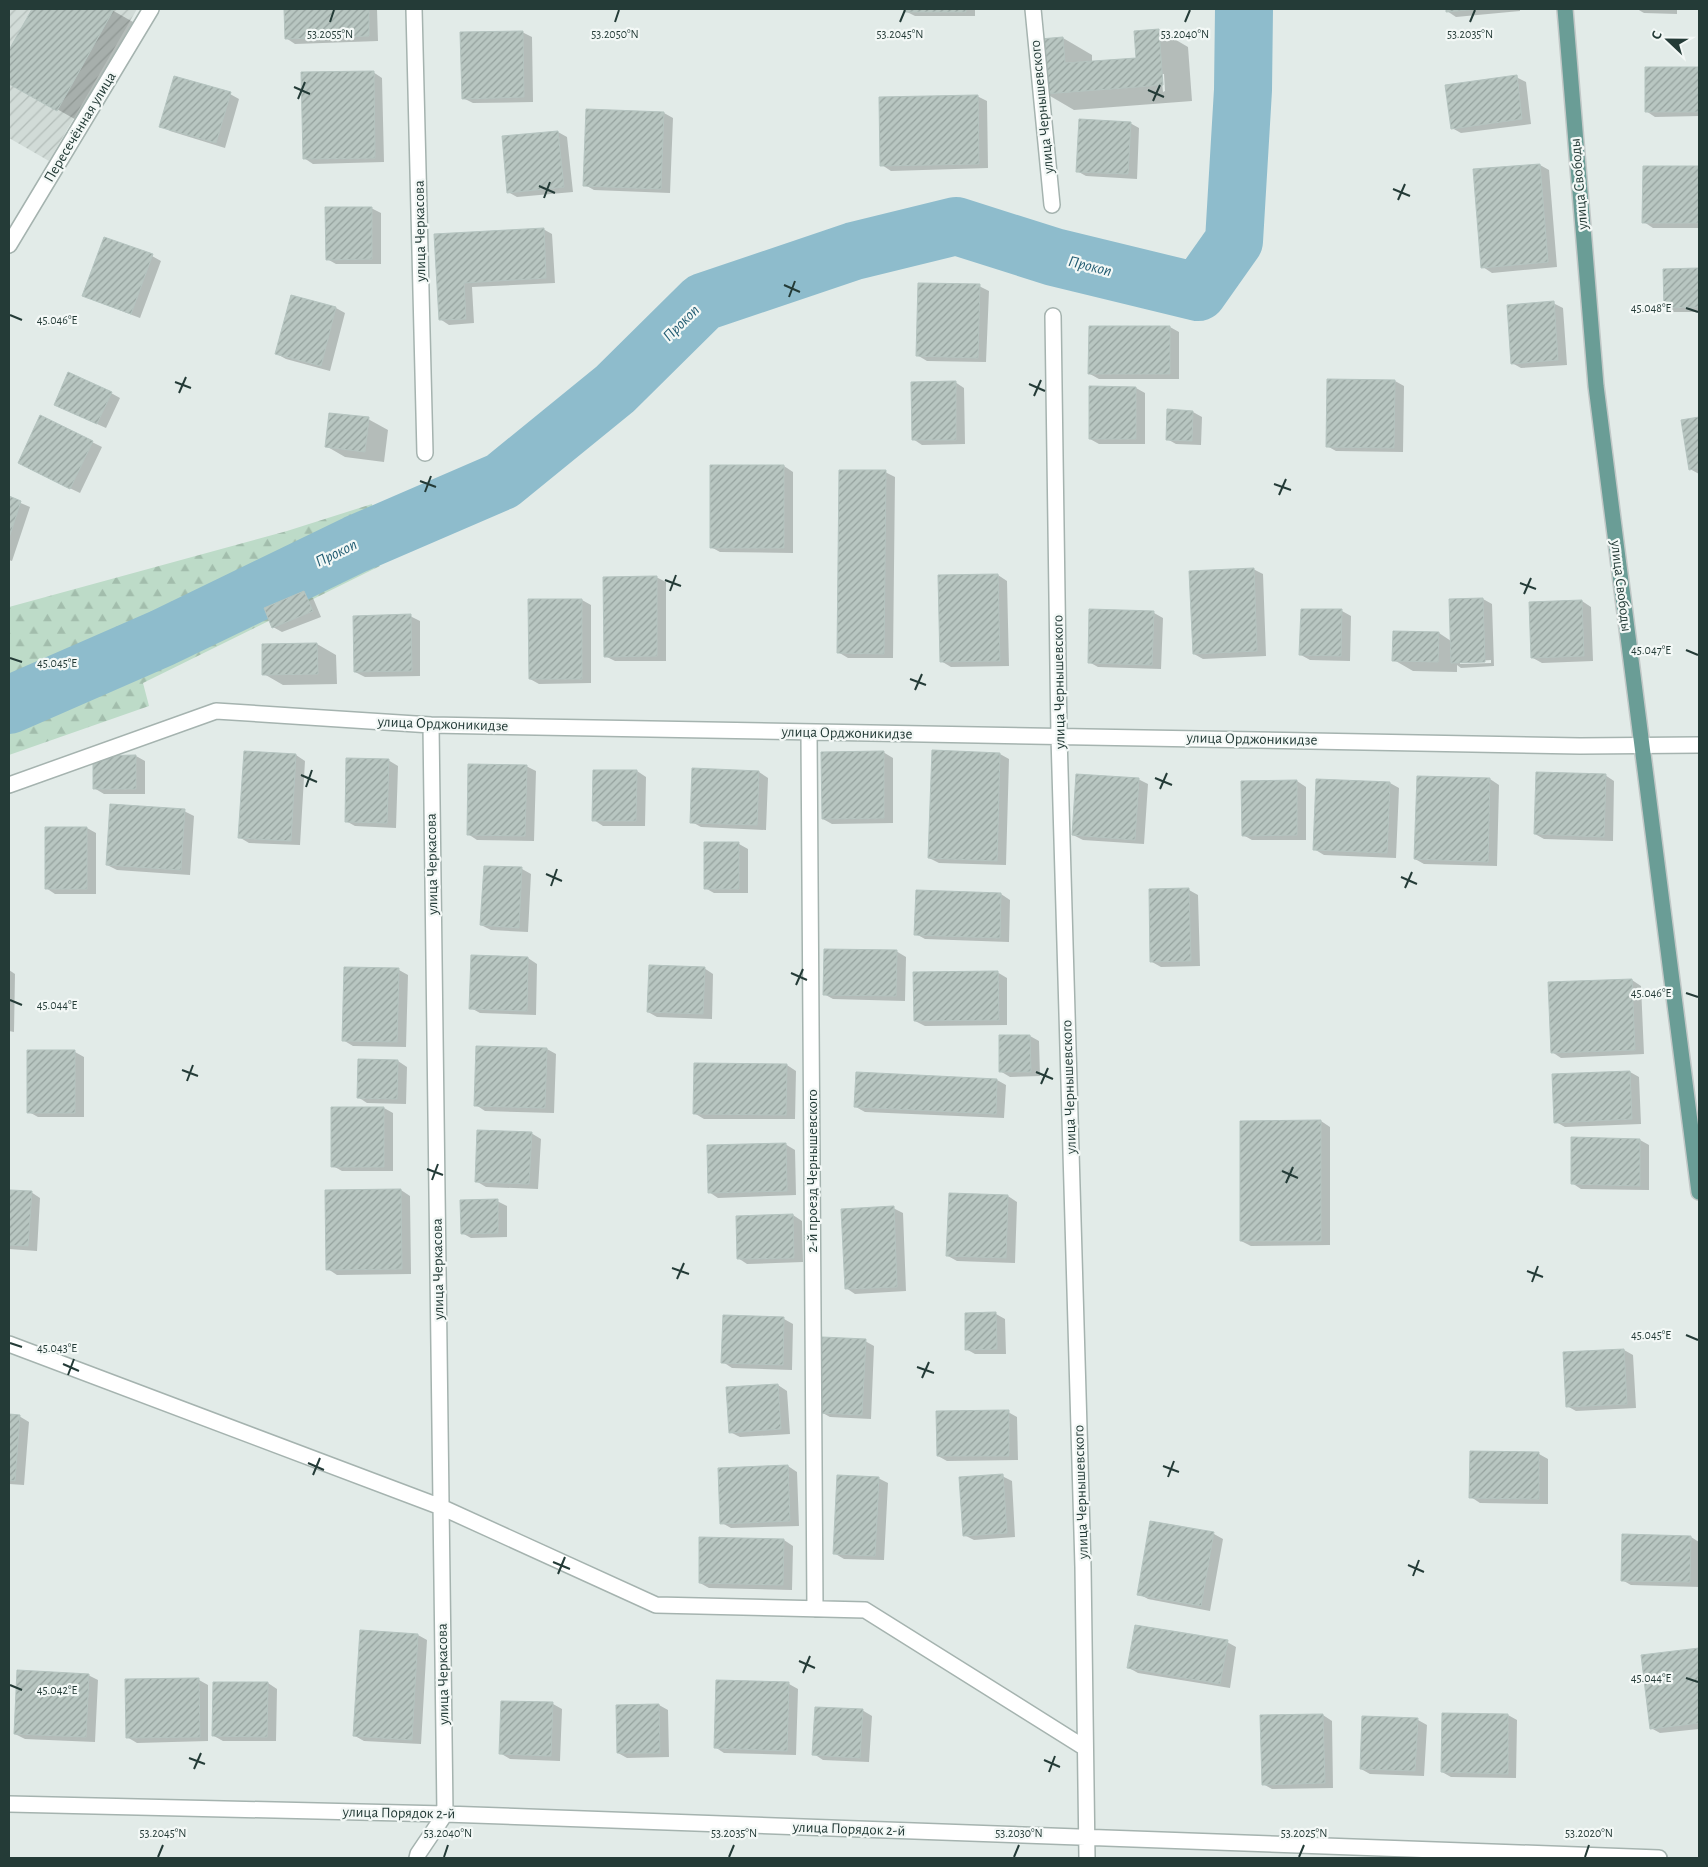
<svg xmlns="http://www.w3.org/2000/svg" width="1708" height="1867" viewBox="0 0 1708 1867" font-family="'Alegreya Sans',sans-serif">
	<style>
		.industrial { fill: url(#industrial-furrows) }
		.forest { fill: url(#forest-firs) }
		.shadow { fill: #0003; fill-rule: evenodd }
		.lines { fill: none; stroke-linecap: round; stroke-linejoin: round }
		.river { stroke: #8ebccc; stroke-width: 58 }
		.building { fill: url(#building-hatch); stroke: #b5c4c0 }
		.minor-casing { stroke: #a5b3af; stroke-width: 18 }
		.major-casing { stroke: #c2c8c7; stroke-width: 18 }
		.minor { stroke: #fff; stroke-width: 15 }
		.major { stroke: #6a9d96; stroke-width: 15 }
		.ticks { fill: none; stroke: #243b37; stroke-width: 2 }
		.labels { text-anchor: middle; dominant-baseline: central; stroke-width: 4.5; stroke-linejoin: round; paint-order: stroke }
		.street-label { font-size: 15px; fill: #243b37; stroke: #f3f8f6 }
		.water-label { font-size: 16px; font-style: italic; fill: #225c72; stroke: #f3f8f6 }
		.ticks-label { font-size: 12px; text-anchor: middle; fill: #243b37; stroke: #f3f8f6; stroke-width: 4.5; stroke-linejoin: round; paint-order: stroke }
	</style>
	<defs>
		<pattern id="industrial-furrows" width="10" height="10" patternUnits="userSpaceOnUse" patternTransform="scale(1.25)"><rect width="10" height="10" fill="#d1dbd7"/><path d="M-1 1l2-2M0 10L10 0M9 11l2-2" fill="none" stroke="#b3bdb9"/></pattern>
		<pattern id="forest-firs" width="22" height="20" patternUnits="userSpaceOnUse" patternTransform="scale(1.25)"><rect width="22" height="20" fill="#bddbc8"/><path d="M5 1l3.5 6h-7zM16 11l3.5 6h-7z" fill="#a2bdac"/></pattern>
		<pattern id="building-hatch" width="6" height="6" patternUnits="userSpaceOnUse" patternTransform="scale(1.25)"><rect width="6" height="6" fill="#b8c6c1"/><path d="M-1 1l2-2M0 6l6-6M5 7l2-2" fill="none" stroke="#95a29e"/></pattern>
	</defs>
	<rect width="100%" height="100%" fill="#e2ebe8"/>
	<!-- industrial -->
	<path class="industrial" d="M9 9H137L49 161 9 138Z"/>
	<!-- forest -->
	<path class="forest" d="M372 504 380 566 143 683 149 706 9 755V607L287 531Z"/>
	<!-- shadow -->
	<path class="shadow" d="M34 9H110L142 27 87 126 9 82V53Z
		M285 9H377L378 41 295 44 286 38Z
		M905 9H975V16H915L905 11Z
		M1447 9H1520V11L1456 17 1447 11Z
		M1637 9H1677V14L1644 13Z
		M1159 30 1188 47 1192 101 1074 110 1045 93 1063 38 1092 55V63L1137 59 1135 32ZM1161 74H1164L1165 91 1163 92Z
		M522 32 532 37 533 102 473 103 463 98Z
		M1646 68H1699V116L1655 117 1646 111Z
		M373 72 382 78 384 162 313 164 304 158Z
		M1516 77 1526 82 1531 124 1461 133 1452 128Z
		M230 94 239 99 225 148 170 131 161 126Z
		M977 96 987 101 988 168 891 171 882 165Z
		M664 113 673 118 670 193 594 190 585 185Z
		M1130 123 1139 128 1137 179 1086 176 1077 171Z
		M558 132 567 137 573 192 517 197 508 192Z
		M1540 165 1549 170 1557 267 1492 273 1483 267Z
		M1644 167H1699V228H1653L1644 222Z
		M371 208 381 213V264H336L327 259Z
		M543 229 552 234 555 283 472 287 474 323 449 325 440 319 436 235Z
		M152 256 161 261 140 318 93 300 83 295Z
		M1664 270H1699V312H1674L1665 307Z
		M979 286 989 291 986 362 927 361 917 355Z
		M292 296 336 308 345 313 330 371 286 359 277 354Z
		M1553 303 1563 308 1567 365 1521 368 1512 363Z
		M1170 327 1179 332V379H1099L1090 374Z
		M1328 380 1395 381 1404 386 1403 452 1336 451 1327 446Z
		M955 382 964 388 965 444 922 445 913 439Z
		M1090 388H1136L1145 393V444H1099L1090 439Z
		M111 393 120 398 106 428 55 405Z
		M1193 412 1202 417 1201 445 1176 444 1167 439Z
		M368 419 388 430 384 462 345 457 326 446Z
		M1699 419V474L1690 469 1683 421Z
		M92 442 102 447 80 493 28 468Z
		M784 466 793 472V553L720 552 711 547Z
		M885 472 895 477 893 658H848L838 652Z
		M9 498 30 507 12 561 9 560Z
		M1253 569 1263 574 1266 656 1203 659 1194 654Z
		M998 575 1007 581 1009 666 951 667 941 661 939 576Z
		M656 577 666 582V661H615L605 656Z
		M304 592 313 598 321 617 282 632 273 627Z
		M1483 599 1492 604 1494 666 1461 668 1457 665V672L1413 671 1394 660 1439 633 1451 641ZM1491 660V663L1460 664V662Z
		M582 600 591 605V683L539 684 530 679Z
		M1582 601 1591 607 1593 661 1542 663 1533 658Z
		M1342 611 1351 616 1350 661 1310 660 1301 655Z
		M1154 613 1163 618 1161 669 1098 667 1089 662Z
		M410 616 420 621V676L365 677 355 672Z
		M317 644 336 655 337 684 283 685 264 674Z
		M883 752 893 758V823L832 824 823 819Z
		M933 752 1000 754 1009 759 1006 865 939 863 929 858Z
		M296 755 305 761 300 845 249 843 239 837Z
		M136 756 145 761V794H104L94 788Z
		M388 760 398 766 396 828 355 826 346 821Z
		M526 766 536 771 534 841 477 840 468 834Z
		M637 771 646 777 645 826H603L594 820Z
		M759 772 768 778 766 830 701 827 692 822Z
		M1605 775 1614 781 1613 841 1544 839 1535 834Z
		M1138 779 1148 784 1144 844 1083 840 1073 835Z
		M1490 779 1499 785 1497 866 1424 864 1415 859Z
		M1318 780 1390 783 1399 788 1396 858 1324 855 1314 849Z
		M1297 781 1306 787V840H1252L1243 835Z
		M184 811 194 816 190 875 117 870 107 865Z
		M87 828 96 833V894H55L46 888Z
		M739 844 748 849V893H714L705 888Z
		M485 867 522 869 531 874 528 932 491 930 481 925Z
		M1189 890 1198 895 1200 966 1161 967 1152 962Z
		M1001 894 1010 900 1009 942 925 939 916 934Z
		M896 951 906 957 905 1001 833 999 824 994Z
		M528 958 537 964 536 1015 480 1013 471 1008Z
		M704 968 713 974 712 1019 657 1017 648 1012Z
		M345 969 399 970 408 975 406 1047 353 1046 343 1040Z
		M9 970 15 974 14 1032 9 1031Z
		M997 972 1007 978V1025L925 1026 915 1021Z
		M1632 980 1641 986 1644 1054 1561 1058 1552 1052 1549 983Z
		M1030 1036 1039 1041 1040 1076 1010 1077 1000 1071Z
		M547 1049 556 1054 554 1113 485 1111 476 1105Z
		M29 1052H75L84 1057V1117H38L29 1112Z
		M398 1061 407 1067 406 1104 367 1103 358 1097Z
		M787 1065 796 1071 795 1119H704L694 1113Z
		M1630 1072 1639 1077 1641 1124 1565 1127 1556 1122Z
		M997 1080 1006 1085 1004 1118 865 1112 856 1107Z
		M384 1108 393 1113V1171H342L333 1166Z
		M1321 1121 1330 1127V1245L1251 1246 1241 1241Z
		M531 1133 541 1139 538 1189 486 1187 476 1181Z
		M1640 1140 1649 1145V1190L1581 1189 1572 1183Z
		M785 1144 795 1150 796 1195 718 1198 709 1192Z
		M401 1190 410 1196 411 1274 337 1275 328 1269Z
		M9 1191 31 1192 40 1198 37 1251 9 1249Z
		M950 1194 1008 1196 1017 1202 1015 1263 957 1261 948 1256Z
		M497 1201 507 1206V1237L471 1238 462 1233Z
		M893 1208 903 1213 906 1291 855 1294 846 1288Z
		M793 1215 802 1221 803 1262 747 1264 738 1258Z
		M996 1314 1005 1319 1006 1354H975L966 1349Z
		M784 1319 793 1324 792 1370 732 1368 723 1362Z
		M865 1341 874 1346 871 1419 830 1417 821 1412Z
		M1624 1350 1633 1355 1636 1408 1576 1411 1567 1406Z
		M778 1385 787 1391 790 1434 740 1437 730 1432Z
		M1008 1412 1017 1417 1018 1460 947 1461 938 1456Z
		M9 1416H19L29 1422 24 1485 9 1484Z
		M1539 1454 1548 1459V1504L1480 1503 1471 1497Z
		M788 1466 797 1472 799 1526 731 1528 722 1523Z
		M1002 1476 1012 1481 1015 1537 974 1540 964 1535Z
		M878 1478 888 1483 884 1560 844 1559 834 1553Z
		M1151 1522 1214 1534 1223 1539 1210 1611 1148 1599 1139 1594Z
		M1691 1537 1699 1542V1587L1631 1585 1622 1580Z
		M784 1540 793 1546 792 1590 709 1588 700 1583Z
		M418 1635 427 1640 421 1744 364 1741 355 1736Z
		M1227 1642 1236 1647 1230 1688 1138 1673 1129 1668Z
		M1699 1649V1729L1660 1733 1651 1728 1642 1656Z
		M88 1675 98 1680 95 1742 25 1739 15 1734Z
		M199 1680 208 1685V1741L137 1743 127 1737Z
		M268 1683 277 1689 276 1741H223L214 1736Z
		M789 1684 798 1689 796 1755 724 1753 715 1747Z
		M553 1704 562 1709 560 1761 510 1759 500 1753Z
		M659 1705 668 1710 669 1757 627 1758 618 1753Z
		M862 1710 872 1716 869 1762 823 1760 814 1754Z
		M1323 1715 1332 1721 1333 1788 1272 1789 1263 1784 1261 1716Z
		M1508 1715 1517 1720 1516 1778 1451 1777 1442 1772Z
		M1418 1720 1427 1725 1424 1776 1370 1774 1361 1769Z"/>
	<g class="lines">
		<!-- river -->
		<path class="river" d="M9 705 162 638 356 544 502 481 615 389 703 302 854 251 956 226 1054 257 1198 292 1234 241 1243 90 1244 9"/>
	</g>
	<!-- building -->
	<path class="building" d="M32 9H114L57 111 9 84V50Z
		M284 9H369V36L285 39Z
		M904 9H966V12H904Z
		M1446 9H1480L1446 12Z
		M1159 29 1163 85 1044 94 1040 39 1063 37 1065 63 1136 58 1134 31Z
		M523 31 524 97 462 99 460 32Z
		M1645 67H1699V112H1645Z
		M374 71 375 158 303 159 301 72Z
		M1517 75 1522 119 1451 129 1445 85Z
		M174 76 231 92 216 143 159 127Z
		M978 95 979 164 880 166 879 97Z
		M586 109 664 112 661 189 583 186Z
		M1079 119 1131 122 1128 174 1076 172Z
		M558 131 564 187 507 193 502 136Z
		M1540 164 1548 262 1481 268 1473 169Z
		M1643 166H1699V223H1642Z
		M325 207H372V259L326 260Z
		M544 228 546 278 464 283 466 319 439 320 434 234Z
		M104 237 153 254 131 314 82 296Z
		M1699 268V307L1664 308 1663 269Z
		M918 283 980 284 978 358 916 356Z
		M291 295 336 307 321 366 275 354Z
		M1554 301 1558 360 1511 364 1507 305Z
		M1089 326H1170V374H1088Z
		M68 372 112 392 97 424 54 405Z
		M1327 379 1395 380 1394 448 1326 447Z
		M956 381V440H912L911 382Z
		M1089 386 1136 387V439H1089Z
		M1167 409 1193 411 1192 441 1166 440Z
		M329 413 369 417 365 452 325 447Z
		M40 415 93 441 70 489 18 463Z
		M1699 417V468L1689 470 1681 420Z
		M710 465H784V548H710Z
		M839 470H886L884 654 837 653Z
		M9 496 21 501 9 538Z
		M1254 568 1257 651 1193 654 1189 571Z
		M998 574 1000 661 940 662 938 575Z
		M657 576V656L604 657 603 577Z
		M304 591 313 611 272 628 264 608Z
		M1483 598 1485 662 1451 663 1449 599Z
		M528 599H582V679H529Z
		M1582 600 1584 656 1531 658 1529 602Z
		M1089 609 1154 611 1152 665 1088 663Z
		M1301 609H1342L1341 656 1299 655Z
		M411 614 412 671 354 672 353 616Z
		M1393 631 1439 632 1438 662 1392 661Z
		M317 643 318 674 262 675V644Z
		M932 750 1000 753 997 861 928 858Z
		M244 751 296 754 291 841 238 838Z
		M884 751V818L822 819 821 752Z
		M136 755V789H93V756Z
		M346 758 389 759 387 823 345 822Z
		M468 764 527 765 525 836 467 835Z
		M692 768 759 771 757 825 690 823Z
		M593 770H637L636 821H592Z
		M1536 772 1606 774 1604 837 1534 834Z
		M1076 774 1139 778 1135 840 1072 835Z
		M1417 776 1490 778 1488 862 1414 859Z
		M1316 779 1390 782 1387 853 1313 850Z
		M1297 780V835L1242 836 1241 781Z
		M110 804 185 809 181 870 106 865Z
		M45 827H87V889H45Z
		M704 842H739V889H704Z
		M484 866 522 867 519 928 480 925Z
		M1189 888 1191 961 1150 962 1149 889Z
		M916 890 1001 893 1000 938 914 935Z
		M824 949 897 950 896 996 823 995Z
		M471 955 528 957 527 1011 469 1009Z
		M649 965 705 967 703 1014 647 1012Z
		M344 967 399 968 397 1042 342 1041Z
		M998 971 999 1020 914 1021 913 972Z
		M1632 979 1635 1050 1551 1053 1548 982Z
		M999 1035H1030L1031 1072H999Z
		M476 1046 547 1048 545 1108 474 1106Z
		M27 1050H75V1113H27Z
		M358 1059 398 1060 397 1099 357 1098Z
		M694 1063 787 1064 786 1115 693 1114Z
		M1630 1071 1632 1119 1554 1123 1552 1074Z
		M856 1072 997 1079 996 1114 854 1107Z
		M331 1107H384V1167H331Z
		M1321 1120V1241H1240V1121Z
		M477 1130 532 1132 529 1184 475 1182Z
		M1571 1137 1640 1139V1186L1571 1184Z
		M786 1143 787 1191 708 1193 707 1145Z
		M401 1189 402 1269 326 1270 325 1190Z
		M9 1190 32 1191 28 1246 9 1245Z
		M949 1193 1008 1195 1006 1258 946 1256Z
		M498 1199V1233L461 1234 460 1200Z
		M894 1206 897 1287 845 1289 841 1209Z
		M793 1214 794 1258 737 1259 736 1216Z
		M996 1312 997 1349 965 1350V1313Z
		M723 1315 784 1317 783 1365 721 1363Z
		M822 1337 866 1339 862 1415 819 1413Z
		M1624 1349 1627 1404 1566 1407 1563 1352Z
		M778 1384 781 1429 729 1433 726 1387Z
		M1009 1410V1456H937L936 1411Z
		M9 1414 20 1415 15 1481 9 1480Z
		M1470 1451 1539 1452V1499L1469 1498Z
		M788 1465 790 1521 720 1524 718 1468Z
		M1003 1474 1007 1533 963 1536 959 1477Z
		M837 1475 879 1477 875 1556 833 1554Z
		M1150 1521 1214 1532 1201 1606 1137 1595Z
		M1622 1534 1691 1536 1690 1582 1621 1581Z
		M699 1537 784 1539 783 1585 699 1583Z
		M1135 1625 1228 1640 1220 1684 1127 1668Z
		M360 1630 418 1634 412 1740 353 1736Z
		M1699 1648V1723L1650 1729 1641 1655Z
		M17 1670 89 1674 86 1737 14 1734Z
		M199 1678 200 1737 126 1738 125 1679Z
		M716 1680 789 1682 787 1751 714 1748Z
		M213 1682H268L267 1737 212 1736Z
		M501 1701 553 1702 551 1756 499 1754Z
		M659 1704 660 1753H617L616 1705Z
		M815 1707 863 1709 860 1758 812 1755Z
		M1442 1713 1508 1714V1774L1441 1772Z
		M1323 1714 1325 1783 1262 1785 1260 1715Z
		M1362 1716 1418 1718 1415 1771 1360 1769Z"/>
	<g class="lines">
		<defs>
			<path id="minor" d="M414 9 425 453
				M1033 9 1052 205
				M9 245 151 9
				M1053 316 1059 736 1083 1567 1087 1858
				M809 733 815 1609
				M9 785 216 711 431 725 1580 746 1699 745
				M9 1344 441 1507 656 1605 865 1610 1085 1748
				M9 1804 445 1814 1659 1858
				M417 1858 418 1854 445 1814 431 725"/>
			<path id="major" d="M1565 9 1596 386 1699 1192"/>
		</defs>
		<!-- minor casing -->
		<use href="#minor" class="minor-casing"/>
		<!-- major casing -->
		<use href="#major" class="major-casing"/>
		<!-- minor -->
		<use href="#minor" class="minor"/>
		<!-- major -->
		<use href="#major" class="major"/>
	</g>
	<!-- ticks -->
	<path class="ticks" d="M330 22 334 10M615 22 619 10M900 22 905 10M1185 22 1190 10M1470 22 1475 10M294 87 310 94M1148 90 1164 97M298 99 305 82M1153 101 1160 85M539 186 555 193M1393 189 1410 196M544 198 550 182M1398 200 1405 184M784 285 800 292M789 297 795 281M1686 308 1698 312M10 315 22 320M175 382 191 388M1029 384 1045 391M179 393 186 377M1034 396 1041 380M420 481 436 487M1274 484 1291 490M425 492 431 476M1279 495 1286 479M665 580 681 586M1520 583 1536 589M670 591 676 575M1524 594 1531 578M1686 650 1698 655M10 658 22 662M910 679 926 685M915 690 922 674M301 775 317 782M1155 778 1172 785M306 787 312 770M1160 789 1167 773M546 874 562 881M1401 877 1417 884M551 886 557 869M1405 888 1412 872M791 973 807 980M796 985 803 969M1686 993 1698 997M10 1000 22 1005M182 1070 198 1076M1036 1072 1053 1079M187 1081 193 1065M1041 1084 1048 1068M427 1169 443 1175M1282 1171 1298 1178M432 1180 438 1164M1286 1183 1293 1167M672 1268 689 1274M1527 1271 1543 1277M677 1279 684 1263M1532 1282 1538 1266M1686 1335 1698 1340M10 1343 22 1347M63 1364 79 1371M917 1367 934 1373M68 1375 74 1359M922 1378 929 1362M308 1463 324 1470M1163 1466 1179 1472M313 1475 320 1458M1168 1477 1174 1461M553 1562 570 1569M1408 1565 1424 1572M558 1574 565 1557M1413 1576 1419 1560M799 1661 815 1668M803 1673 810 1656M1686 1678 1698 1682M10 1685 22 1690M189 1758 205 1764M1044 1760 1060 1767M194 1769 201 1753M1049 1772 1055 1756M158 1857 163 1845M444 1857 448 1845M729 1857 734 1845M1014 1857 1019 1845M1299 1857 1304 1845M1585 1857 1589 1845"/>
	<g class="labels">
		<!-- street labels -->
		<g class="street-label">
			<text transform="translate(1042 107) rotate(-96)">улица Чернышевского</text>
			<text transform="translate(80 127) rotate(-59)">Пересечённая улица</text>
			<text transform="translate(1579 184) rotate(-95)">улица Свободы</text>
			<text transform="translate(420 231) rotate(-91)">улица Черкасова</text>
			<text transform="translate(1621 586) rotate(83)">улица Свободы</text>
			<text transform="translate(1059 682) rotate(-91)">улица Чернышевского</text>
			<text transform="translate(443 724) rotate(2)">улица Орджоникидзе</text>
			<text transform="translate(847 733) rotate(1)">улица Орджоникидзе</text>
			<text transform="translate(1252 739) rotate(1)">улица Орджоникидзе</text>
			<text transform="translate(432 864) rotate(-91)">улица Черкасова</text>
			<text transform="translate(1069 1087) rotate(-92)">улица Чернышевского</text>
			<text transform="translate(812 1171) rotate(-90)">2-й проезд Чернышевского</text>
			<text transform="translate(438 1269) rotate(-91)">улица Черкасова</text>
			<text transform="translate(1081 1492) rotate(-92)">улица Чернышевского</text>
			<text transform="translate(443 1674) rotate(-91)">улица Черкасова</text>
			<text transform="translate(399 1813) rotate(1)">улица Порядок 2-й</text>
			<text transform="translate(849 1829) rotate(2)">улица Порядок 2-й</text>
		</g>
		<!-- water labels -->
		<g class="water-label">
			<text transform="translate(1090 266) rotate(14)">Прокоп</text>
			<text transform="translate(681 323) rotate(-45)">Прокоп</text>
			<text transform="translate(336 553) rotate(-26)">Прокоп</text>
		</g>
	</g>
	<g class="ticks-label">
		<text x="330" y="38">53.2055°N</text>
		<text x="615" y="38">53.2050°N</text>
		<text x="900" y="38">53.2045°N</text>
		<text x="1185" y="38">53.2040°N</text>
		<text x="1470" y="38">53.2035°N</text>
		<text x="1651" y="312">45.048°E</text>
		<text x="57" y="324">45.046°E</text>
		<text x="1651" y="654">45.047°E</text>
		<text x="57" y="667">45.045°E</text>
		<text x="1651" y="997">45.046°E</text>
		<text x="57" y="1009">45.044°E</text>
		<text x="1651" y="1339">45.045°E</text>
		<text x="57" y="1352">45.043°E</text>
		<text x="1651" y="1682">45.044°E</text>
		<text x="57" y="1694">45.042°E</text>
		<text x="163" y="1837">53.2045°N</text>
		<text x="448" y="1837">53.2040°N</text>
		<text x="734" y="1837">53.2035°N</text>
		<text x="1019" y="1837">53.2030°N</text>
		<text x="1304" y="1837">53.2025°N</text>
		<text x="1589" y="1837">53.2020°N</text>
	</g>
	<!-- border -->
	<rect width="1708" height="1867" fill="none" stroke="#243b37" stroke-width="20"/>
	<!-- north arrow -->
	<g transform="translate(1668 40) rotate(292)" stroke="#f3f8f6" stroke-width="4" paint-order="stroke">
	<path d="M0-4L9 19L0 12L-9 19Z" fill="#243b37"/>
	<text y="-8" font-size="14" font-weight="bold" text-anchor="middle" fill="#243b37">С</text>
	</g>
</svg>
